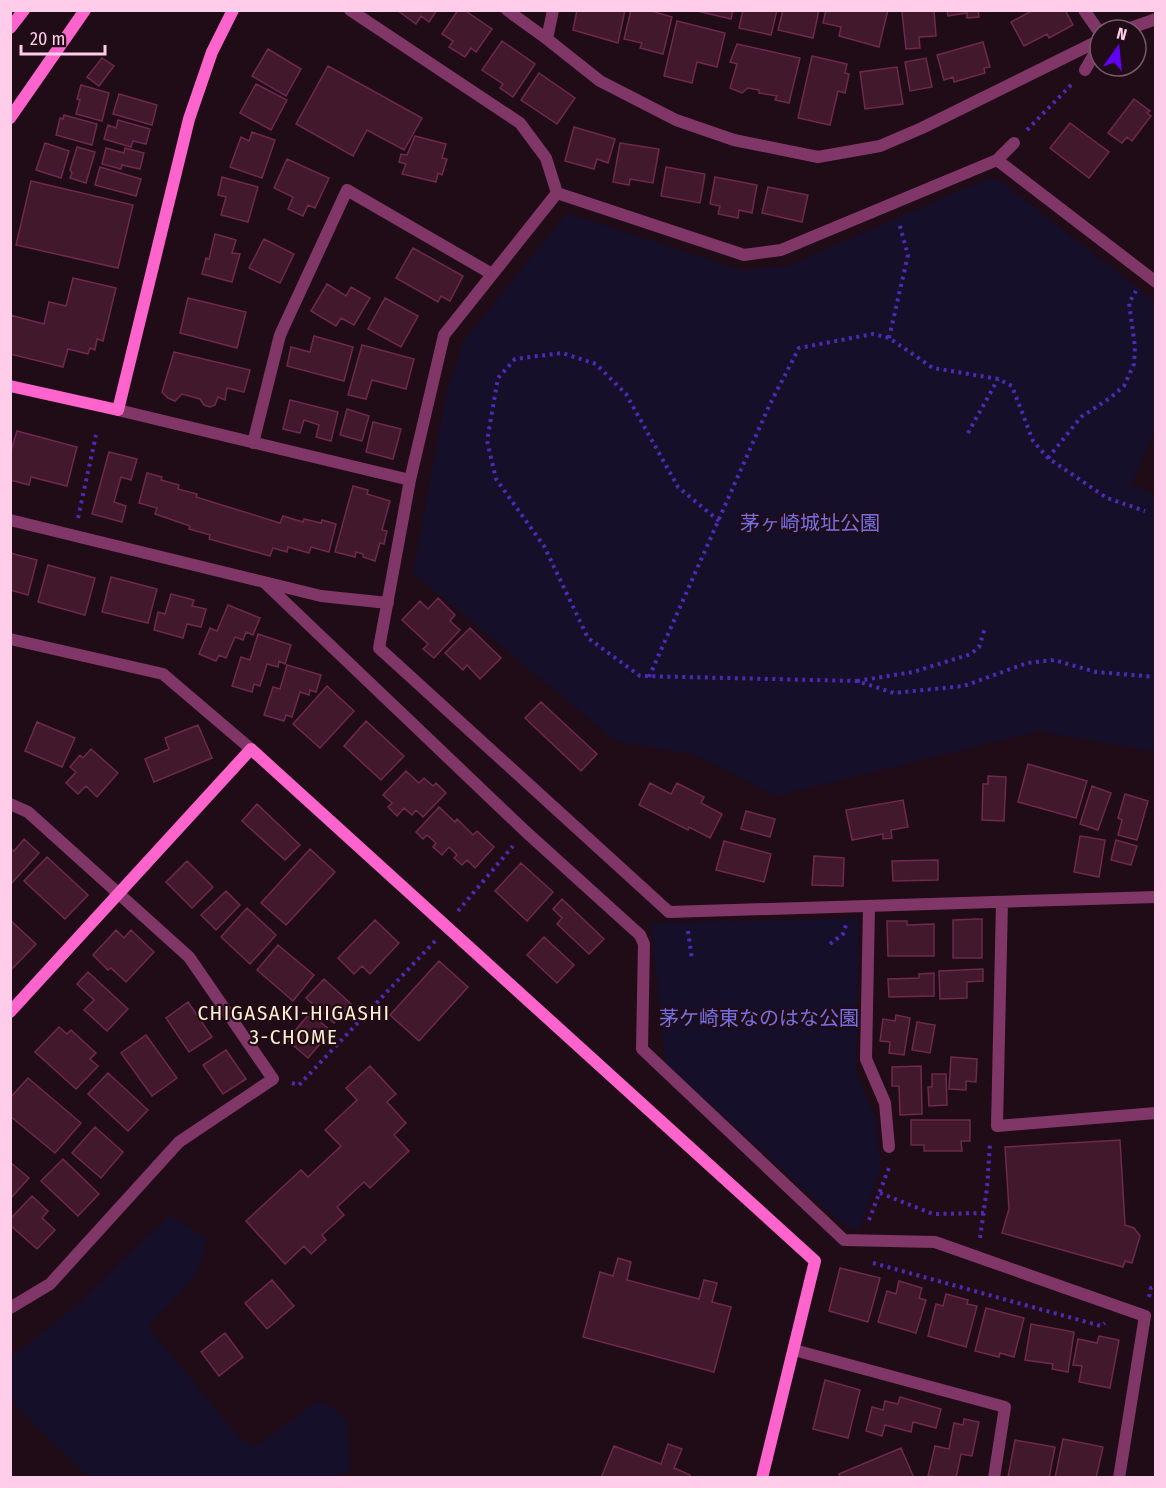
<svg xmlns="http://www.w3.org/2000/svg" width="1166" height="1488" viewBox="0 0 1166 1488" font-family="'Fira Sans Condensed','Noto Sans JP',sans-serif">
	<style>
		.green { fill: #160f2a }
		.building { fill: #42182d; stroke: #6e294c; stroke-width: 1.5 }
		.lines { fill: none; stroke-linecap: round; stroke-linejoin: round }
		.path { stroke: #4c2bb4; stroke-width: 4; stroke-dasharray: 3 4.5; stroke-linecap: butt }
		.street { stroke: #803667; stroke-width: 12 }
		.secondary { stroke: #ff63cc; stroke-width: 12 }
		.labels { text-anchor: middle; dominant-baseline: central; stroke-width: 4.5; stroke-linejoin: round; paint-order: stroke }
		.park-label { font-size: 20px; fill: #756fe6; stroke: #200c17 }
		.neighbourhood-label { font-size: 21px; letter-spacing: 1.5px; fill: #ffeece; stroke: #200c17 }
	</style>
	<rect width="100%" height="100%" fill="#200c17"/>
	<!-- green -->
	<path class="green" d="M989 178 1000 181 1155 301V431L1132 483 1155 496V752L1039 731 776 796 695 755 616 741 413 573 445 400 463 342 567 213 741 270 784 267Z
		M859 918 856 1071 876 1120 881 1169 859 1230 842 1224 665 1063 651 923Z
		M170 1215 207 1239 198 1272 148 1327 239 1437 254 1447 320 1400 346 1418 351 1469 331 1478 89 1477 40 1430 11 1399V1357L72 1309Z"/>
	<!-- building -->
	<path class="building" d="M397 10H437L429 22 421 16 416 24Z
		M458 10H464L492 29 476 52 471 48 465 57 449 47 453 41 442 34Z
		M577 10H625L618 43 573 30Z
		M631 10H648L672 17 663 54 640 48 642 43 624 39Z
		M693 10H733L731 19Z
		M743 10H777L771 35 739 28Z
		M783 10H819L813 38 778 30Z
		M826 10H888L879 47 839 36 841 27 823 23Z
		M909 10H934L936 36 919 37 920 48 906 49 902 12Z
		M947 10H978L979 17 967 18V13L948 16Z
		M1033 10H1065L1073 25 1049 38 1047 34 1024 46 1011 22Z
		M677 21 725 33 717 67 697 62 692 83 664 76Z
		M502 41 535 64 513 97 500 88 503 84 482 70Z
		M983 42 990 67 984 68 985 73 954 82 953 77 944 80 937 55Z
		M737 44 800 58 789 103 775 100 777 96 759 93V90L748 88 742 93 730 88 737 64 730 62Z
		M268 49 301 69 286 96 252 76Z
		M812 56 847 64 845 73 849 74 845 93 838 91 830 125 798 118Z
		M102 58 114 66 99 86 87 77Z
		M926 58 932 87 910 91 905 62Z
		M328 66 422 118 404 150 367 130 353 156 296 124Z
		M897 67 903 104 865 109 860 72Z
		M539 73 575 98 557 124 521 100Z
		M256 84 287 100 271 130 240 113Z
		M81 85 109 93 102 121 76 114 80 100 77 99Z
		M119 94 157 105 152 125 113 114Z
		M1134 99 1150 111 1147 113 1151 116 1132 141 1127 137 1122 143 1108 133Z
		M64 115 97 124 92 145 56 135 60 118 63 119Z
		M118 120 150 129 146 144 133 141 131 147 104 139 108 125 116 128Z
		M1070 123 1109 152 1089 178 1050 148Z
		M574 127 615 139 608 163 597 159 594 169 565 161Z
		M252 132 275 140 262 178 230 167 241 137 249 141Z
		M415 136 446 144 442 158 447 159 442 175 438 173 436 182 402 174 406 164 399 162 401 154 407 155Z
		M45 143 69 151 61 178 36 170Z
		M620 143 659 149 653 183 630 179 629 185 613 182Z
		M77 147 95 152 86 183 70 178 72 173 70 170Z
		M106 148 124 153 125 148 144 153 140 169 122 165 121 169 102 164Z
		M287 159 329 178 315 208 308 205 303 216 288 209 293 197 274 188Z
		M100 167 141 179 136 196 95 185Z
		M666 167 705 174 700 203 661 196Z
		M222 177 258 187 248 222 221 215 226 197 218 195Z
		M715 177 757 185 752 213 739 210 738 218 718 214 720 206 710 204Z
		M31 181 133 205 118 268 16 245Z
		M768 187 808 195 802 222 762 213Z
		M215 234 236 240 232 253 240 254 232 282 202 274 206 258 209 259Z
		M264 239 294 254 280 283 249 268Z
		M413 248 463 276 450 301 441 296 438 302 396 278Z
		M73 278 116 288 103 341 97 339 95 350 90 348 88 354 68 349 63 367 10 354V315L44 324 49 302 66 306Z
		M327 284 346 296 351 287 370 298 354 325 341 318 336 326 311 311Z
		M188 298 246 312 237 348 180 333Z
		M385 298 418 316 401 347 368 329Z
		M314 336 353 347 344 381 287 366 291 347 310 352Z
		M362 345 414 359 406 389 372 380 366 399 348 395Z
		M174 352 250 370 244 392 227 388 225 400 218 397 215 405 210 407 204 405 200 399 182 394 175 401 168 398 162 392Z
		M290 400 338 412 331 441 316 437 319 425 304 420 300 433 283 429Z
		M347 409 369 416 362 441 340 435Z
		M373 422 401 429 393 459 366 452Z
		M17 431 77 447 67 486 31 477 29 485 10 480V454Z
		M109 452 137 459 131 480 121 477 114 502 126 506 122 522 92 514Z
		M147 473 162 477 161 480 179 485 178 489 197 494 196 497 280 523 283 516 303 522 304 519 321 523 322 520 336 524 329 552 311 547 309 553 288 547 287 552 273 548 270 556 209 539 210 535 189 529 190 526 155 514 157 508 139 503Z
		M353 486 368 490 367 494 390 501 382 530 387 531 384 544 380 543 375 561 363 557V554L356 552 355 557 335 552Z
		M10 553 37 560 28 595 10 590Z
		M48 565 95 578 85 615 38 602Z
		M111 577 157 589 148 623 102 612Z
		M171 594 194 600 192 606 206 609 201 627 187 624 183 638 154 630 158 612 165 614Z
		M438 598 455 615 450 621 460 630 434 658 423 649 428 644 402 620 420 601 428 609Z
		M228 605 260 618 253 635 246 632 243 640 235 637 226 658 219 655 216 661 199 654 210 628 217 631Z
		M470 628 501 658 480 679 467 665 463 670 445 653Z
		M258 634 291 645 285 664 279 661 278 667 267 664 260 686 254 684 252 692 232 686 241 657 250 660Z
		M287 665 321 675 316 692 310 690 309 695 300 692 292 717 286 715 284 721 264 715 273 687 280 689Z
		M327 686 354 711 320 748 293 724Z
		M541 702 597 754 581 771 525 718Z
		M366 721 404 756 381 780 344 746Z
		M37 722 75 738 62 767 25 751Z
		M198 725 212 758 154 782 145 759 169 749 165 738Z
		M91 749 118 773 97 797 86 786 78 794 66 783 76 772 70 767 80 755 83 758Z
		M1028 764 1087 781 1076 818 1018 802Z
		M406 771 419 783 424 778 433 786 436 783 446 793 423 817 416 810 412 815 404 808 397 816 388 807 392 803 383 795Z
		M988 776 1006 777 1004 821 982 820 983 784H988Z
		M650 783 671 794 677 783 704 797 701 803 722 814 710 838 689 827 688 830 639 805Z
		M1092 786 1111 793 1098 830 1080 824Z
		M1125 794 1148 801 1137 840 1118 835 1122 820 1118 818Z
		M903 800 908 827 891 830 892 838 883 839V834L852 840 846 810Z
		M257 804 300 845 285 860 242 821Z
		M439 807 455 822 457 819 473 835 477 831 494 847 475 868 467 860 462 865 454 858 457 855 449 847 442 855 433 847 436 843 427 835 423 839 416 832Z
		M746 811 775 819 770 837 741 829Z
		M1080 836 1105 840 1099 877 1074 872Z
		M24 839 39 853 10 885V849L14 851Z
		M1116 840 1137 846 1131 865 1111 860Z
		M724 841 771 854 764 882 716 870Z
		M310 849 335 872 286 925 261 903Z
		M814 856 844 858 843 886 812 885Z
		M47 857 88 895 65 919 24 881Z
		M938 860V880L893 881 892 861Z
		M187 861 213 887 192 908 166 882Z
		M521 863 553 892 527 921 495 891Z
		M226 891 240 905 216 930 201 915Z
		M562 899 604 939 589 954 557 924 562 918 553 909Z
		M247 908 276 935 250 964 221 937Z
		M978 919H982V958H953V920Z
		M10 920 36 944 12 969 10 967Z
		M375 920 399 943 370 974 362 966 354 974 338 958Z
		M887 921H907V925L934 924V956H888Z
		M116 930 124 938 131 930 154 952 126 982 111 968 108 970 93 955Z
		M544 937 574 965 557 983 527 955Z
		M278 945 314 975 293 1001 257 970Z
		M439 961 468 987 419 1041 390 1015Z
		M983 969V981L967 982V998L940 999 939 971Z
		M88 972 128 1009 107 1031 84 1010 94 1000 77 984Z
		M934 973V996L889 997 888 979 919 978V974Z
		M324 979 351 1004 334 1023 306 998Z
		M188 1002 212 1037 189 1052 166 1018Z
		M310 1013 331 1031 308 1058 287 1040Z
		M896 1015 910 1018 904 1055 889 1053 890 1042 880 1041 883 1019 895 1021Z
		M917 1022 935 1025 930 1053 912 1050Z
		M59 1027 67 1034 71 1030 96 1053 90 1059 98 1066 76 1089 35 1052Z
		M146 1035 177 1078 152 1096 121 1053Z
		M226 1050 246 1079 223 1094 203 1065Z
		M951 1057 977 1059 976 1082 966 1081V1090L949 1089Z
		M370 1066 396 1094 387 1102 406 1123 394 1135 409 1151 370 1188 364 1182 337 1207 344 1215 322 1235 326 1240 311 1254 304 1246 285 1264 246 1221 301 1170 308 1177 341 1146 325 1130 357 1100 346 1088Z
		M921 1066 922 1114 900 1115 899 1086H892V1067Z
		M108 1073 148 1110 128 1131 88 1094Z
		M932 1074H946L947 1105 929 1106 928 1087H932Z
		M28 1078 81 1123 55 1153 10 1116V1098Z
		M911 1120H970V1141H961L962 1151H924V1145H911Z
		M95 1127 123 1152 101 1178 72 1153Z
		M1120 1140 1125 1225 1134 1228 1140 1236 1132 1263 1125 1261 1123 1267 1002 1233 1009 1209 1005 1147Z
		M63 1159 99 1194 78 1216 41 1181Z
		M10 1162 29 1178 10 1199Z
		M32 1196 48 1211 42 1218 55 1230 37 1249 10 1225V1219Z
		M618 1258 631 1262 627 1280 699 1299 704 1280 717 1283 712 1302 731 1307 714 1372 583 1337 600 1272 613 1276Z
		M840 1268 880 1278 868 1322 829 1311Z
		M272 1280 294 1306 267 1329 245 1303Z
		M899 1281 922 1288 919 1298 926 1300 916 1333 878 1322 887 1291 896 1294Z
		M946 1294 968 1300 967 1304 977 1306 966 1347 928 1336 936 1304 943 1306Z
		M986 1308 1024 1318 1014 1357 1000 1353 999 1357 975 1351Z
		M1031 1324 1074 1332 1068 1372 1052 1369 1053 1364 1025 1360Z
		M225 1333 243 1357 219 1376 201 1352Z
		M1099 1336 1119 1340 1110 1388 1079 1382 1082 1366 1073 1365 1078 1339 1097 1343Z
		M825 1380 860 1390 848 1438 813 1429Z
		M900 1397 941 1409 936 1428 913 1422 911 1432 885 1425 882 1436 866 1431 872 1407 883 1410 885 1401 898 1404Z
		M964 1419 979 1422 972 1456 961 1454 956 1478 928 1476 935 1446 949 1449 954 1423 963 1425Z
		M1063 1439 1103 1447 1096 1478H1055Z
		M1015 1440 1055 1447 1049 1478 1008 1477Z
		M668 1444 682 1449 674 1468 690 1475 689 1478H601L614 1446 661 1464Z
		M901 1448 914 1478H840L839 1474Z"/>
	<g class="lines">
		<!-- path -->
		<path class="path" d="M1027 130 1072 84
			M889 338 908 255 899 223
			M968 433 998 379
			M1048 458 1081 417 1110 398 1124 386 1134 364 1135 347 1129 303 1136 291
			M78 518 96 435
			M719 521 678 487 626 394 596 364 562 353 515 359 498 378 487 441 496 479 544 546 588 638 640 676 857 681 894 693 964 686 1027 663 1054 660 1096 672 1156 677
			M649 677 770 404 799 348 873 334 889 338 933 368 998 379 1012 386 1033 441 1048 458 1107 498 1145 511
			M857 681 913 672 971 654 979 647 985 628
			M458 911 513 846
			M688 931 692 960
			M830 944 843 934 846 925
			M292 1083 299 1085 435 941
			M880 1193 933 1214 984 1213
			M869 1220 890 1165
			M980 1238 987 1188 990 1144
			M873 1263 1101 1326 1105 1323
			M1149 1297 1151 1288 1156 1287"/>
		<!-- street -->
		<path class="street" d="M350 10 520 123 546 158 557 193 444 335 410 480 379 648 669 912 1156 897
			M507 10 547 39
			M553 10 547 39 600 81 676 120 734 140 818 157 880 146 922 128 1100 40
			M1084 10 1100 33
			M1125 30 1156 19
			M1085 70 1100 44
			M997 160 1014 143
			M557 193 744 255 781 250 997 160 1156 282
			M118 410 410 480
			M253 443 280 335 347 190 492 274
			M10 520 321 596 388 603
			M265 583 525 831 640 935 644 944 642 1049 844 1240 935 1242 1145 1316 1119 1478
			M10 639 163 674 251 749
			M10 804 28 812 189 957 273 1079 179 1142 50 1284 10 1308
			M1002 902 997 1126 1156 1113
			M869 907 866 1059 885 1103 889 1147
			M794 1350 1005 1407 994 1478"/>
		<!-- secondary -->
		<path class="secondary" d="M10 28 24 10
			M10 118 85 10
			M10 386 118 410 189 119 212 52 233 10
			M10 1012 251 749 815 1261 762 1478"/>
	</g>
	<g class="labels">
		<!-- park labels -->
		<g class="park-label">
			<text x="810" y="523">茅ヶ崎城址公園</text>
			<text x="759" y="1018">茅ケ崎東なのはな公園</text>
		</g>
		<!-- neighbourhood labels -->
		<g class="neighbourhood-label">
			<text x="294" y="1013">CHIGASAKI-HIGASHI<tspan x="294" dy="24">3-CHOME</tspan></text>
		</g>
	</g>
	<!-- border -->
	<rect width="1166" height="1488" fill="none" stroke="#ffccea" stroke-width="24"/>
	<!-- north arrow -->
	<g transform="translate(1118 48) rotate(15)"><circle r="28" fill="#200c17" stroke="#79596b" stroke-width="1.5"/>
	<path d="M0-4.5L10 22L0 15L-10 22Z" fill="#6300f7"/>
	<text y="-9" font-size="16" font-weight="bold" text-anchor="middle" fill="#ffccea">N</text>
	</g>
	<!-- scale -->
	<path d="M21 45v9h84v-9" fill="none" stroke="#ffccea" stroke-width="3"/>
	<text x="30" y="45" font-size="18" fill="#ffccea" stroke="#200c17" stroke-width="4.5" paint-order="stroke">20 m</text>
</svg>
